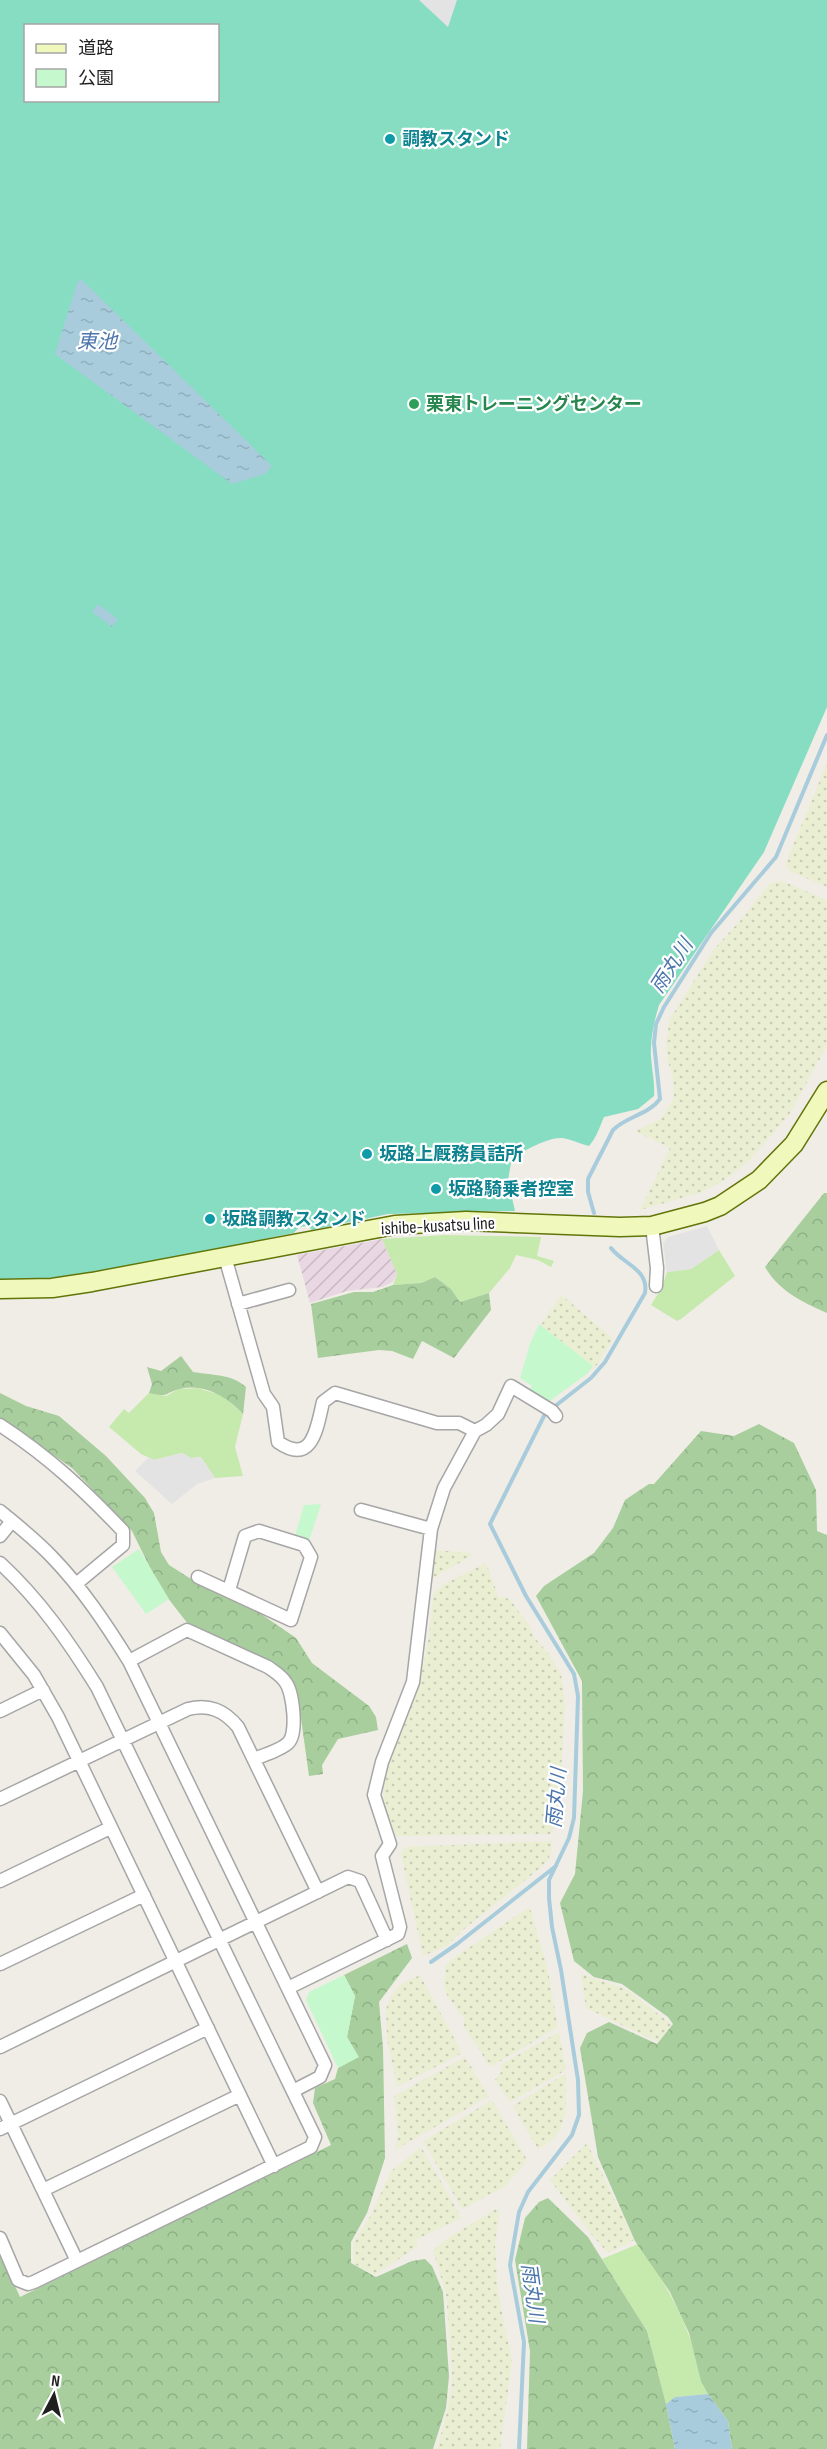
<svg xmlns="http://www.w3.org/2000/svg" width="827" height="2449" viewBox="0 0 827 2449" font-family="'Sofia Sans Condensed','Noto Sans JP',sans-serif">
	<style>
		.industrial { fill: url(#industrial-furrows) }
		.farmland { fill: url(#farmland-dots) }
		.grass { fill: #c6e9ad }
		.forest { fill: url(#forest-crowns) }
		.park { fill: #c5f8cd }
		.pitch { fill: #86ddc2; fill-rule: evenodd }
		.parking { fill: #e3e3e3 }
		.water { fill: url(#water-ripples) }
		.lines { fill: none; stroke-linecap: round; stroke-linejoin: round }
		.stream { stroke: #a8ccdc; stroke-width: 4 }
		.street-casing { stroke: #a6a6a6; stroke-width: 15 }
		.secondary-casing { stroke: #617508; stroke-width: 21 }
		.street { stroke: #fff; stroke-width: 12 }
		.secondary { stroke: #f0f8bc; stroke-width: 18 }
		.culture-dot { fill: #0f9aa8; stroke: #fff; stroke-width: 2 }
		.leisure-dot { fill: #2e9e5b; stroke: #fff; stroke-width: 2 }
		.labels { text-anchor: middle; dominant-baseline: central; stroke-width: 4.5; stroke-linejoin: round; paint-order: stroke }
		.culture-label { font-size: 18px; font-weight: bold; fill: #0d838f; stroke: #fff; text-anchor: start }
		.leisure-label { font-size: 18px; font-weight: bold; fill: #27864d; stroke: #fff; text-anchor: start }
		.street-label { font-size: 18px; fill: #1f1f1f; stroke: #fff }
		.water-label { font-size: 20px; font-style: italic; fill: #4d76ad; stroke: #fff }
	</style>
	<defs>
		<pattern id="industrial-furrows" width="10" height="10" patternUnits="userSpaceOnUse" patternTransform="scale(1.5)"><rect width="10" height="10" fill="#e9d8e4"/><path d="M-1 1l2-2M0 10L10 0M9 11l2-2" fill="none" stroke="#c7b9c3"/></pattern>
		<pattern id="farmland-dots" width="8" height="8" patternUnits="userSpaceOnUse" patternTransform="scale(1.5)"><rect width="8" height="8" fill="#eaeed2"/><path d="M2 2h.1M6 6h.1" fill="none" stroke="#c8ccb4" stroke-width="1.8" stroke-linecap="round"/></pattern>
		<pattern id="forest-crowns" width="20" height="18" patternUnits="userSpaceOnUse" patternTransform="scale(1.5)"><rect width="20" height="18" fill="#a7ce9c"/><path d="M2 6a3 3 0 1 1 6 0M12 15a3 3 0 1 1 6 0" fill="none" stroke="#8fb086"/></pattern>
		<pattern id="water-ripples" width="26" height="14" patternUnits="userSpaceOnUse" patternTransform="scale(1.5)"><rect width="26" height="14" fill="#a8ccdc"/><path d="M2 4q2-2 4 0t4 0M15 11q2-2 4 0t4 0" fill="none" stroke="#90afbc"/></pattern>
	</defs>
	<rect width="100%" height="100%" fill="#f0ede6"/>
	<!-- industrial -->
	<path class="industrial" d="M382 1239 397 1274 393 1282 382 1287 347 1291 310 1303 297 1255Z"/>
	<!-- farmland -->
	<path class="farmland" d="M827 763V887L790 871 785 865Z
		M782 881 827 900V1046L789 1115 748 1162 721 1182 699 1193 640 1210 670 1148 635 1131 661 1119 674 1098 673 1079 668 1061 666 1042 670 1019 714 949 740 921 769 884Z
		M560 1296 564 1297 613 1339 595 1368 541 1325Z
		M434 1550 472 1553 473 1555 431 1579Z
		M486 1563 499 1598 505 1597 511 1601 529 1625 533 1636 548 1653 561 1674 565 1705 561 1774 562 1805 558 1820 550 1834 396 1836 383 1804 384 1783 387 1769 419 1683 429 1637 433 1594 442 1585Z
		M551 1841 552 1850 548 1860 539 1869 464 1929 448 1945 423 1956 401 1854 404 1847Z
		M528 1908 531 1911 548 1971 558 2027 490 2067 464 2026V2019L447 1995 444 1986 446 1966 451 1960Z
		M581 1974 626 1989 671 2024 658 2042 586 2008Z
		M420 1975 462 2053 397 2087 387 2039 386 2009 391 1996 400 1985Z
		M559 2032 566 2070 510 2102 495 2080 502 2071 500 2065Z
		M465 2057 489 2096 395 2150 398 2135 394 2096Z
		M566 2073V2111L561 2128 551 2141 538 2149 513 2106Z
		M492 2100 526 2158 525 2164 504 2187 462 2209 423 2141Z
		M587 2143 634 2240 611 2252H607L591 2234 550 2180Z
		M421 2147 462 2218 415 2240 418 2246 375 2275 354 2264 353 2243 371 2215 391 2171Z
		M496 2209 500 2211 495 2245 498 2293 512 2361 500 2449H437L448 2408 452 2381 451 2357 446 2294 433 2250 448 2238Z"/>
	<!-- grass -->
	<path class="grass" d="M445 1235 541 1237 537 1256 554 1261 551 1267 538 1260 516 1255 510 1268 489 1293 460 1302 451 1289 435 1277 421 1283 393 1285 397 1274 382 1239Z
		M719 1250 735 1276 681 1319 677 1321 651 1305 662 1287 667 1272 691 1269Z
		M198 1388 223 1396 243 1414 235 1447 243 1476 215 1478 201 1457 191 1458 182 1453 154 1460 141 1454 109 1427 124 1409 129 1413 149 1393 166 1396 179 1389Z
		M638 2244C657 2272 676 2300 688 2333 696 2353 698 2374 708 2394L675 2397 666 2404 647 2331 602 2259Z"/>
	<!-- forest -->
	<path class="forest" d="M824 1193H827V1313C802 1302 779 1291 765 1267Z
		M435 1277 451 1289 460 1302 489 1293 491 1310 454 1358 422 1341 413 1359 392 1351 379 1350 318 1358 311 1304 354 1292H373L393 1285 421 1283Z
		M181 1356 193 1372C211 1375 232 1374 246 1387L243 1414C227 1397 204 1383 180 1389 163 1393 170 1398 149 1393L152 1384 147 1367 161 1371Z
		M0 1393 26 1406 59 1416 106 1456 145 1498 154 1513 161 1552 169 1565 199 1584 261 1614 296 1638 312 1663 369 1706 376 1717 378 1730 338 1739 322 1765 323 1774 309 1776 301 1718 291 1680 282 1670 247 1650 188 1624 160 1588 132 1531 72 1468 0 1418Z
		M759 1424 794 1443 816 1490 817 1531 827 1535V2449H732L728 2421 708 2394 701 2381 689 2333 670 2292 635 2241 598 2157 580 2048 587 2033 609 2022 657 2044 673 2024 668 2017 622 1984 594 1977 574 1961 560 1903 575 1874 583 1791 582 1681 536 1596 544 1586 594 1553 613 1528 625 1500 649 1484H654L701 1431 734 1436Z
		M407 1944 412 1958 379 2002 383 2048 385 2158 367 2213 351 2242V2263L376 2277 412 2261 425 2259 432 2266 443 2292 449 2376 446 2408 433 2449H0V2253L20 2297 331 2145 313 2103 315 2088 335 2079 338 2068 358 2057 347 2037 355 1996 344 1975Z
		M548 2198 588 2237 647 2331 666 2404 675 2449H527L530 2351 515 2260 525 2218 539 2202Z"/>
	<!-- park -->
	<path class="park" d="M539 1324 593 1366 588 1373 547 1403 529 1390 532 1386 520 1378 530 1344Z
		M321 1504 309 1541 295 1536 304 1505Z
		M139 1549 169 1599 146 1614 112 1567Z
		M344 1975 355 1996 347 2037 359 2057 338 2068 306 2000 309 1992Z"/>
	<!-- pitch -->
	<path class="pitch" d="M0 0H827V707L764 852 659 1005C654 1022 650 1039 651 1057 652 1071 655 1083 654 1096L638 1109 604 1117C599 1128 597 1137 589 1146 580 1144 568 1138 561 1138 545 1138 526 1151 512 1157L508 1180 515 1211 388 1214 312 1230 307 1226 299 1227 294 1233C197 1252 100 1280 0 1280ZM26 26H218V100H26Z"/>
	<!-- parking -->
	<path class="parking" d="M419 0H457L448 27Z
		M707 1226 719 1250 691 1269 667 1272 663 1243 668 1237Z
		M182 1453 191 1458 201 1457 215 1478 197 1484 172 1504 135 1471 149 1457 154 1460Z"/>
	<!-- water -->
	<path class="water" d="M81 279 272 466 265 474 232 484 55 354 77 283Z
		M98 604 118 619 112 627 92 612Z
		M708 2394 728 2421 732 2449H675L666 2404 675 2397Z"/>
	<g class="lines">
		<!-- stream -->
		<path class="stream" d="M594 1213 588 1192V1179L613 1130C627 1116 648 1115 660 1099L654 1043 656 1024 664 1007 711 933 776 857 827 735
			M431 1962 457 1944 556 1866
			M519 2449 524 2342 510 2265 519 2212 528 2192 572 2135 579 2115 578 2080 561 1970 552 1927 549 1898V1880L569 1838 574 1818 578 1696 574 1674 526 1596 490 1524 545 1414 591 1378 605 1362 645 1293C649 1269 623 1264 611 1248"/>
		<defs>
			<path id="street" d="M652 1226 657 1268 656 1286
				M225 1257 264 1394 273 1407 278 1442C313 1466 317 1427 323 1402L335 1393 437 1423H459L475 1431
				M238 1304 289 1290
				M0 1425C49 1457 83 1489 123 1531V1545L76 1584
				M361 1510 431 1529
				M0 1511C18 1526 36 1540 52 1557 82 1588 106 1624 129 1661L325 2065 320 2077 293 2091
				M0 1536 12 1521
				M0 1563C40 1600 69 1642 97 1687L315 2137 311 2147 34 2282 28 2284 18 2280 0 2238
				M198 1577 291 1620 311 1557 304 1545 259 1531 245 1536 229 1590
				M0 1633 34 1675 58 1717 274 2166
				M129 1661 187 1630 268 1667C275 1672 282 1676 286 1683 293 1693 298 1734 288 1743 281 1750 264 1755 254 1759
				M0 1711 43 1690
				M0 1799 188 1709C209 1704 224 1710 238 1727L318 1892
				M0 1881 110 1828
				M0 1964 144 1895
				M288 1988 398 1934 400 1927 382 1856 390 1844 374 1795 382 1762 413 1682 431 1529 444 1488 475 1431 486 1425 498 1414 511 1386 552 1411 556 1416
				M0 2047 348 1877 360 1881 387 1940
				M0 2101 77 2261
				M0 2129 208 2028
				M43 2190 240 2095"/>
			<path id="secondary" d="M0 1289 52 1288 92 1282 395 1225 466 1221 620 1227 652 1226 705 1212 720 1206 759 1180 794 1144 827 1091"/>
		</defs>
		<!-- street casing -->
		<use href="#street" class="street-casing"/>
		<!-- secondary casing -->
		<use href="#secondary" class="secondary-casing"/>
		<!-- street -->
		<use href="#street" class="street"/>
		<!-- secondary -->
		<use href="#secondary" class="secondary"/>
	</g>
	<!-- markers -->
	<g class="culture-dot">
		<circle cx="390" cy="139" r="6"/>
		<circle cx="367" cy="1154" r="6"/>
		<circle cx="436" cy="1189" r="6"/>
		<circle cx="210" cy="1219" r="6"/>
	</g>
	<circle class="leisure-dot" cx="414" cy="404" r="6"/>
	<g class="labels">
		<!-- culture labels -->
		<g class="culture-label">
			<text x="402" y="139">調教スタンド</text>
			<text x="379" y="1154">坂路上厩務員詰所</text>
			<text x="448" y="1189">坂路騎乗者控室</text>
			<text x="222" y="1219">坂路調教スタンド</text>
		</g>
		<!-- leisure labels -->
		<g class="leisure-label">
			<text x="426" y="404">栗東トレーニングセンター</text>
		</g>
		<!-- street labels -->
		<g class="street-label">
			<text transform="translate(438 1226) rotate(-3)">ishibe-kusatsu line</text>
		</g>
		<!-- water labels -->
		<g class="water-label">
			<text x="97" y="342">東池</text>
			<text transform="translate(672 966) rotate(-57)">雨丸川</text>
			<text transform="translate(557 1798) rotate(-85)">雨丸川</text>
			<text transform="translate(532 2293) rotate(82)">雨丸川</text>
		</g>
	</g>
	<!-- legend -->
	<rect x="24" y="24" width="195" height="78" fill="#ffffff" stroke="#a5a5a5" stroke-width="1.5"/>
	<rect x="36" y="44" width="30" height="9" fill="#f0f8bc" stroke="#a5a5a5" stroke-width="1.5"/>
	<text x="78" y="54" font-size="18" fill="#1f1f1f">道路</text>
	<rect x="36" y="69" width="30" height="18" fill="#c5f8cd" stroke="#a5a5a5" stroke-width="1.5"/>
	<text x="78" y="84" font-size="18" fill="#1f1f1f">公園</text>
	<!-- north arrow -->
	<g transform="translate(54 2395) rotate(7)" stroke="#ffffff" stroke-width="4.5" paint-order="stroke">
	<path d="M0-4.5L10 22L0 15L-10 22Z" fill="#1f1f1f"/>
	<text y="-9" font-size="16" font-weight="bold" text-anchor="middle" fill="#1f1f1f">N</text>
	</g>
</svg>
